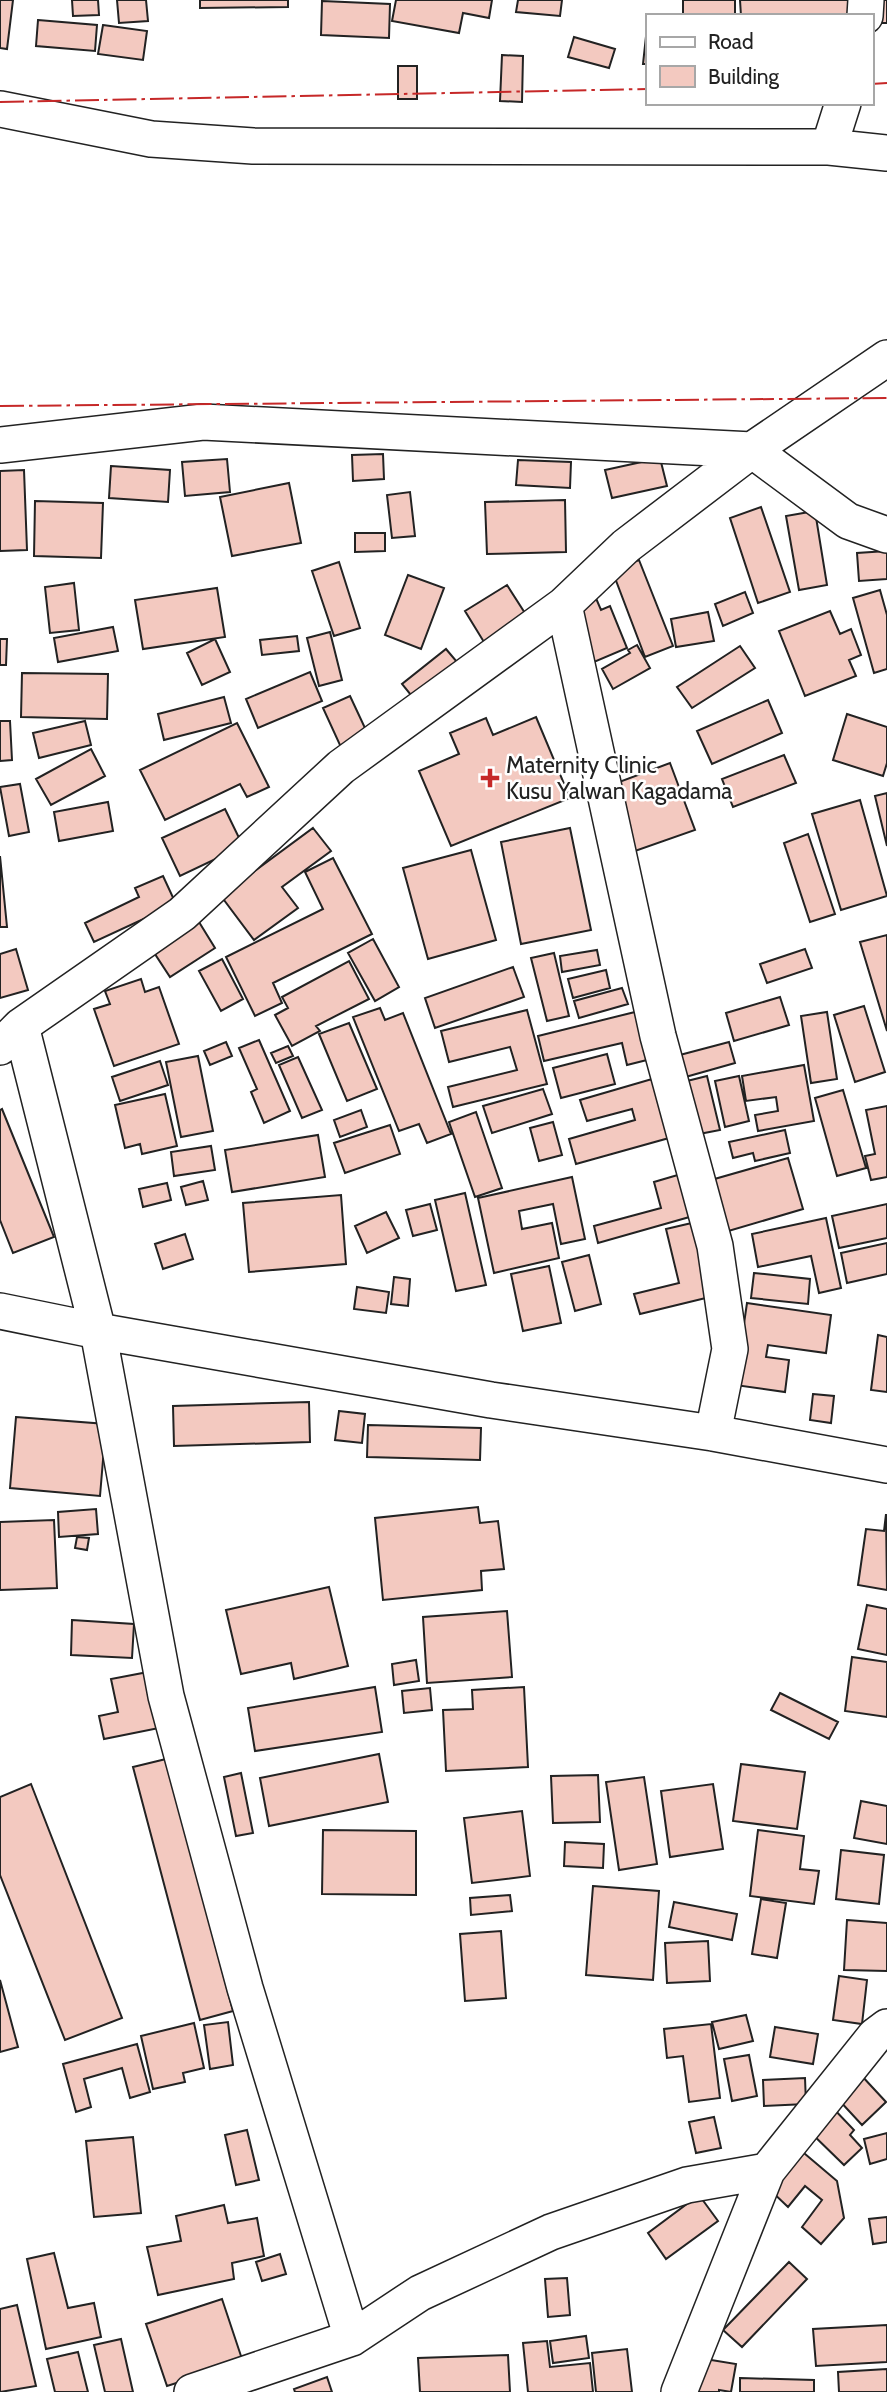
<svg xmlns="http://www.w3.org/2000/svg" width="887" height="2392" viewBox="0 0 887 2392" font-family="Cabin,sans-serif">
	<style>
		.building { fill: #f3c9c0; stroke: #222; stroke-width: 2 }
		.lines { fill: none; stroke-linecap: round; stroke-linejoin: round }
		.minor-casing { stroke: #222; stroke-width: 38 }
		.minor { stroke: #fff; stroke-width: 35 }
		.power { stroke: #c62828; stroke-width: 2; stroke-dasharray: 24 5 3.5 5; stroke-linecap: butt }
		.poi-dot { fill: #c62828; stroke: #fff; stroke-width: 2.5 }
		.labels { text-anchor: middle; dominant-baseline: central; stroke-width: 5; stroke-linejoin: round; paint-order: stroke }
		.poi-label { font-size: 23px; fill: #222; stroke: #fff; text-anchor: start }
	</style>
	<rect width="100%" height="100%" fill="#fff"/>
	<!-- building -->
	<path class="building" d="M0 0H13L7 49 0 48Z
		M72 0H98L99 15 73 16Z
		M117 0H146L148 21 119 23Z
		M200 0H288V7L200 8Z
		M396 0H492L489 18 463 13 459 33 392 21Z
		M518 0H562L560 16 516 12Z
		M683 0H735V16H683Z
		M740 0H861V16H741Z
		M870 0H887V23H871Z
		M322 1 390 4 389 38 321 35Z
		M38 20 97 25 95 51 36 46Z
		M103 25 147 31 143 60 98 54Z
		M647 27V64H643Z
		M574 37 615 49 609 68 568 57Z
		M502 55 523 56 522 102 500 101Z
		M398 66H417V99H398Z
		M383 454 384 479 353 481 352 455Z
		M660 458 667 486 612 498 605 470Z
		M227 459 230 492 185 496 182 462Z
		M518 460 571 462 570 488 516 485Z
		M111 466 170 470 168 502 109 498Z
		M24 470 27 550 0 551V471Z
		M289 483 301 543 232 556 220 497Z
		M410 492 415 536 392 538 387 495Z
		M565 500 566 552 487 554 485 502Z
		M35 501 103 503 101 558 34 556Z
		M761 507 790 592 758 603 730 518Z
		M815 511 827 585 799 590 786 516Z
		M355 533H385V551L355 552Z
		M887 551V579L859 581 857 553Z
		M639 560 673 646 645 657 612 570Z
		M339 562 360 628 334 636 312 571Z
		M408 575 444 588 421 649 385 635Z
		M74 583 79 630 50 633 45 587Z
		M507 585 530 621 487 647 465 611Z
		M217 588 225 637 143 649 135 600Z
		M880 590 887 615V669L874 673 853 598Z
		M745 592 753 613 723 626 715 604Z
		M595 596 601 610 610 606 627 648 594 662 571 606Z
		M830 611 840 634 851 629 861 655 849 660 856 676 805 696 779 631Z
		M708 612 714 641 676 647 671 619Z
		M113 627 118 651 58 662 54 638Z
		M330 632 342 680 319 686 307 638Z
		M297 636 299 651 262 655 260 640Z
		M0 639H7L6 665H0Z
		M215 639 230 672 202 685 187 653Z
		M637 645 650 668 613 689 602 669 630 653 628 650Z
		M740 646 755 668 692 708 677 687Z
		M446 649 463 669 419 705 402 684Z
		M310 672 322 701 258 728 246 699Z
		M22 673 108 674 107 719 21 717Z
		M350 696 372 743 345 756 323 708Z
		M224 697 231 723 164 740 158 714Z
		M768 700 782 733 712 764 697 731Z
		M847 714 887 727V763L883 776 833 760Z
		M536 717 570 798 451 846 419 771 459 754 450 733 486 718 493 735Z
		M0 721H10L12 760 0 761Z
		M85 721 91 745 39 758 33 733Z
		M237 723 269 787 247 797 240 784 165 820 140 770Z
		M91 749 105 776 51 805 36 779Z
		M784 755 796 783 733 807 722 779Z
		M670 763 695 830 635 851 611 785Z
		M20 784 29 832 9 836 0 787Z
		M887 793V846L875 796Z
		M860 800 887 896 841 910 812 814Z
		M108 802 113 831 59 841 54 812Z
		M225 809 243 846 180 876 162 838Z
		M313 828 331 851 282 887 298 908 254 940 221 896Z
		M570 828 591 930 521 944 501 842Z
		M808 834 835 914 810 922 784 843Z
		M471 850 496 940 428 959 403 868Z
		M0 856 7 927H0Z
		M333 858 372 934 273 983 282 1003 255 1016 226 957 323 909 305 872Z
		M163 876 176 904 94 942 85 923 139 897 135 888Z
		M199 922 215 948 170 977 153 951Z
		M887 935V1031L860 942Z
		M373 939 399 987 375 1001 348 953Z
		M16 949 28 990 0 998V954Z
		M805 949 812 968 767 983 760 964Z
		M597 950 600 965 562 972 560 956Z
		M554 953 569 1016 547 1021 531 958Z
		M222 959 243 999 221 1011 199 971Z
		M349 961 369 999 316 1026 320 1031 292 1046 275 1015 288 1008 282 997Z
		M513 967 524 997 435 1028 425 998Z
		M606 970 610 988 573 998 568 979Z
		M141 979 145 992 159 987 179 1044 114 1066 94 1009 110 1004 105 991Z
		M622 988 628 1004 579 1018 574 1001Z
		M780 997 789 1025 734 1041 726 1013Z
		M864 1006 885 1072 855 1082 834 1015Z
		M380 1008 385 1020 403 1013 451 1134 427 1143 419 1124 399 1131 353 1017Z
		M527 1010 547 1084 453 1107 448 1087 517 1070 510 1047 449 1062 441 1031Z
		M639 1011 651 1059 627 1065 622 1043 544 1061 538 1036Z
		M827 1012 837 1079 811 1083 801 1016Z
		M349 1023 377 1089 347 1101 319 1034Z
		M259 1040 290 1111 264 1123 251 1092 257 1089 239 1048Z
		M226 1042 232 1056 210 1065 204 1051Z
		M729 1042 735 1063 682 1078 676 1056Z
		M288 1046 293 1056 276 1063 271 1053Z
		M607 1054 615 1084 561 1098 553 1068Z
		M198 1056 213 1131 181 1137 166 1062Z
		M298 1057 322 1110 302 1118 279 1065Z
		M160 1061 168 1085 120 1101 112 1077Z
		M804 1065 814 1121 758 1131 755 1115 778 1111 776 1097 746 1101 742 1076Z
		M707 1076 720 1130 699 1134 687 1081Z
		M739 1076 749 1121 725 1127 715 1081Z
		M652 1079 669 1138 576 1164 569 1139 635 1120 632 1109 587 1121 580 1100Z
		M543 1089 552 1114 492 1133 483 1106Z
		M843 1090 866 1168 837 1176 815 1098Z
		M165 1094 177 1146 142 1154 140 1144 125 1148 115 1105Z
		M887 1106V1177L871 1180 865 1156 875 1154 866 1110Z
		M2 1109 54 1237 13 1253 0 1220V1110Z
		M361 1110 367 1127 340 1137 334 1120Z
		M476 1112 502 1188 475 1197 449 1122Z
		M553 1122 562 1155 539 1161 530 1128Z
		M390 1125 400 1154 345 1173 334 1143Z
		M785 1130 790 1153 755 1161 753 1153 733 1158 729 1142Z
		M318 1135 325 1177 232 1192 225 1150Z
		M211 1146 215 1170 174 1176 171 1152Z
		M788 1158 803 1209 725 1232 711 1180Z
		M681 1174 693 1216 598 1243 594 1226 661 1208 654 1182Z
		M572 1177 585 1239 561 1244 553 1204 519 1211 522 1229 552 1223 559 1258 494 1273 478 1198Z
		M203 1181 208 1200 186 1205 181 1187Z
		M167 1183 171 1200 143 1207 139 1189Z
		M465 1193 486 1285 456 1291 435 1200Z
		M341 1195 346 1264 249 1272 243 1203Z
		M430 1204 437 1230 413 1236 406 1210Z
		M887 1204V1238L839 1248 832 1216Z
		M386 1212 399 1238 367 1253 355 1226Z
		M826 1218 841 1288 819 1293 811 1256 758 1267 752 1234Z
		M696 1222 714 1296 640 1314 634 1294 679 1283 666 1229Z
		M185 1234 193 1259 163 1269 155 1244Z
		M887 1243V1274L847 1283 841 1253Z
		M589 1255 601 1304 575 1311 562 1262Z
		M549 1266 561 1323 523 1331 511 1274Z
		M754 1273 810 1279 808 1304 751 1298Z
		M394 1277 410 1279 408 1306 391 1304Z
		M357 1287 389 1292 386 1313 354 1309Z
		M747 1303 831 1315 826 1353 768 1345 766 1357 789 1360 785 1392 735 1385Z
		M878 1335 887 1337V1392L871 1390Z
		M813 1394 834 1396 831 1423 810 1420Z
		M309 1402 310 1442 174 1446 173 1406Z
		M339 1411 365 1414 362 1443 335 1440Z
		M16 1417 106 1424 100 1496 10 1488Z
		M368 1425 481 1428 480 1460 367 1457Z
		M478 1507 480 1523 498 1521 504 1569 481 1571 482 1590 383 1600 375 1518Z
		M96 1509 98 1534 59 1537 58 1512Z
		M886 1514 887 1590 858 1585 866 1529 884 1531Z
		M54 1520 57 1588 0 1590V1522Z
		M77 1537 89 1538 87 1550 75 1548Z
		M329 1587 348 1666 294 1679 291 1663 241 1674 226 1610Z
		M867 1605 887 1609V1655L858 1649Z
		M507 1611 512 1677 427 1683 423 1617Z
		M72 1620 134 1624 132 1658 71 1655Z
		M852 1657 887 1662V1717L845 1711Z
		M416 1660 419 1681 394 1685 392 1664Z
		M148 1672 159 1728 104 1739 99 1716 118 1712 111 1679Z
		M375 1687 382 1732 255 1751 248 1708Z
		M524 1687 528 1767 446 1771 443 1710 473 1709 472 1690Z
		M430 1688 432 1710 404 1713 402 1691Z
		M780 1693 838 1722 829 1739 771 1710Z
		M379 1754 388 1802 269 1826 260 1778Z
		M166 1759 233 2011 200 2020 133 1767Z
		M741 1764 805 1772 797 1829 733 1821Z
		M241 1773 253 1833 236 1836 224 1777Z
		M598 1775 600 1822 553 1823 551 1776Z
		M644 1777 657 1864 619 1870 606 1782Z
		M31 1784 122 2018 65 2040 0 1875V1797Z
		M713 1784 723 1849 670 1857 661 1791Z
		M861 1801 887 1806V1844L854 1838Z
		M522 1811 530 1876 472 1883 464 1818Z
		M323 1830 416 1831V1895L322 1894Z
		M758 1830 804 1836 800 1869 819 1871 814 1904 750 1896Z
		M565 1842 604 1844 603 1868 564 1866Z
		M841 1850 884 1855 879 1904 836 1899Z
		M593 1886 659 1891 653 1980 586 1975Z
		M510 1895 512 1911 471 1915 470 1898Z
		M761 1899 786 1903 777 1958 752 1954Z
		M674 1902 737 1914 732 1940 669 1927Z
		M847 1920 887 1923V1971L844 1970Z
		M501 1931 506 1998 465 2001 460 1934Z
		M708 1941 710 1981 667 1983 665 1943Z
		M839 1976 867 1980 862 2024 833 2020Z
		M0 1980 18 2047 0 2052Z
		M746 2015 753 2041 719 2049 712 2022Z
		M228 2022 233 2065 210 2069 204 2025Z
		M194 2023 204 2068 183 2073 185 2082 153 2089 141 2036Z
		M711 2024 720 2098 689 2102 683 2056 667 2058 664 2029Z
		M775 2027 818 2034 813 2064 770 2057Z
		M137 2044 150 2092 130 2098 122 2068 84 2079 91 2107 76 2112 63 2064Z
		M749 2055 757 2096 732 2101 724 2059Z
		M861 2075 886 2102 862 2125 837 2098Z
		M805 2078 806 2104 764 2106 763 2080Z
		M831 2106 854 2130 850 2135 862 2148 844 2165 807 2129Z
		M714 2117 721 2148 696 2153 689 2122Z
		M247 2130 259 2180 236 2185 225 2135Z
		M887 2133V2159L870 2164 864 2139Z
		M133 2137 141 2213 94 2217 86 2141Z
		M798 2148 837 2181 844 2218 821 2244 802 2227 822 2200 805 2186 788 2207 768 2188Z
		M699 2195 718 2221 666 2259 648 2233Z
		M224 2205 228 2223 257 2218 264 2256 232 2263 234 2279 158 2295 147 2247 181 2241 176 2216Z
		M887 2217V2242L873 2244 869 2219Z
		M54 2253 68 2308 94 2303 101 2337 46 2349 27 2259Z
		M280 2254 286 2274 262 2281 256 2262Z
		M789 2262 807 2279 742 2347 723 2330Z
		M567 2278 570 2315 548 2317 545 2279Z
		M222 2299 243 2362 167 2386 146 2324Z
		M17 2305 36 2386 0 2392V2309Z
		M887 2325V2362L816 2366 813 2329Z
		M586 2336 589 2358 553 2363 550 2341Z
		M121 2339 133 2392H105L94 2345Z
		M547 2341 550 2367 590 2363 593 2392H528L523 2343Z
		M627 2349 632 2392H596L592 2353Z
		M78 2352 88 2392H55L47 2359Z
		M508 2355 510 2392H420L418 2358Z
		M699 2358 736 2364 731 2392 719 2390V2392H693Z
		M887 2369V2392H839L838 2372Z
		M327 2377 332 2392H295L294 2389Z
		M740 2378 814 2380V2392H740Z"/>
	<g class="lines">
		<defs>
			<path id="minor" d="M865 16 866 0
				M0 109 151 139 253 146 829 147 887 153
				M829 147 843 103
				M0 445 203 422 752 450 848 521 887 535
				M564 605 658 1036 715 1246 730 1349 713 1433
				M21 1026 98 1331 166 1696 245 1988 352 2338
				M0 1047 21 1026 182 914 341 767 564 605 626 546 752 450 887 358
				M0 1311 98 1331 491 1400 713 1433 887 1465
				M192 2392 352 2338 420 2293 551 2232 687 2185 767 2171
				M679 2392 767 2171 875 2036 887 2027"/>
		</defs>
		<!-- minor casing -->
		<use href="#minor" class="minor-casing"/>
		<!-- minor -->
		<use href="#minor" class="minor"/>
		<!-- power -->
		<path class="power" d="M871 84 887 83
			M0 102 647 89
			M0 406 887 398"/>
	</g>
	<!-- markers -->
	<path class="poi-dot" d="M486.5 767.5h7v7h7v7h-7v7h-7v-7h-7v-7h7z"/>
	<g class="labels">
		<!-- poi labels -->
		<g class="poi-label">
			<text x="506" y="765">Maternity Clinic<tspan x="506" dy="26">Kusu Yalwan Kagadama</tspan></text>
		</g>
	</g>
	<!-- legend -->
	<rect x="646" y="14" width="228" height="91" fill="#ffffff" stroke="#a7a7a7" stroke-width="2"/>
	<rect x="660" y="37" width="35" height="10" fill="#ffffff" stroke="#a7a7a7" stroke-width="2"/>
	<text x="708" y="49" font-size="21" fill="#222222">Road</text>
	<rect x="660" y="66" width="35" height="21" fill="#f3c9c0" stroke="#a7a7a7" stroke-width="2"/>
	<text x="708" y="84" font-size="21" fill="#222222">Building</text>
</svg>
